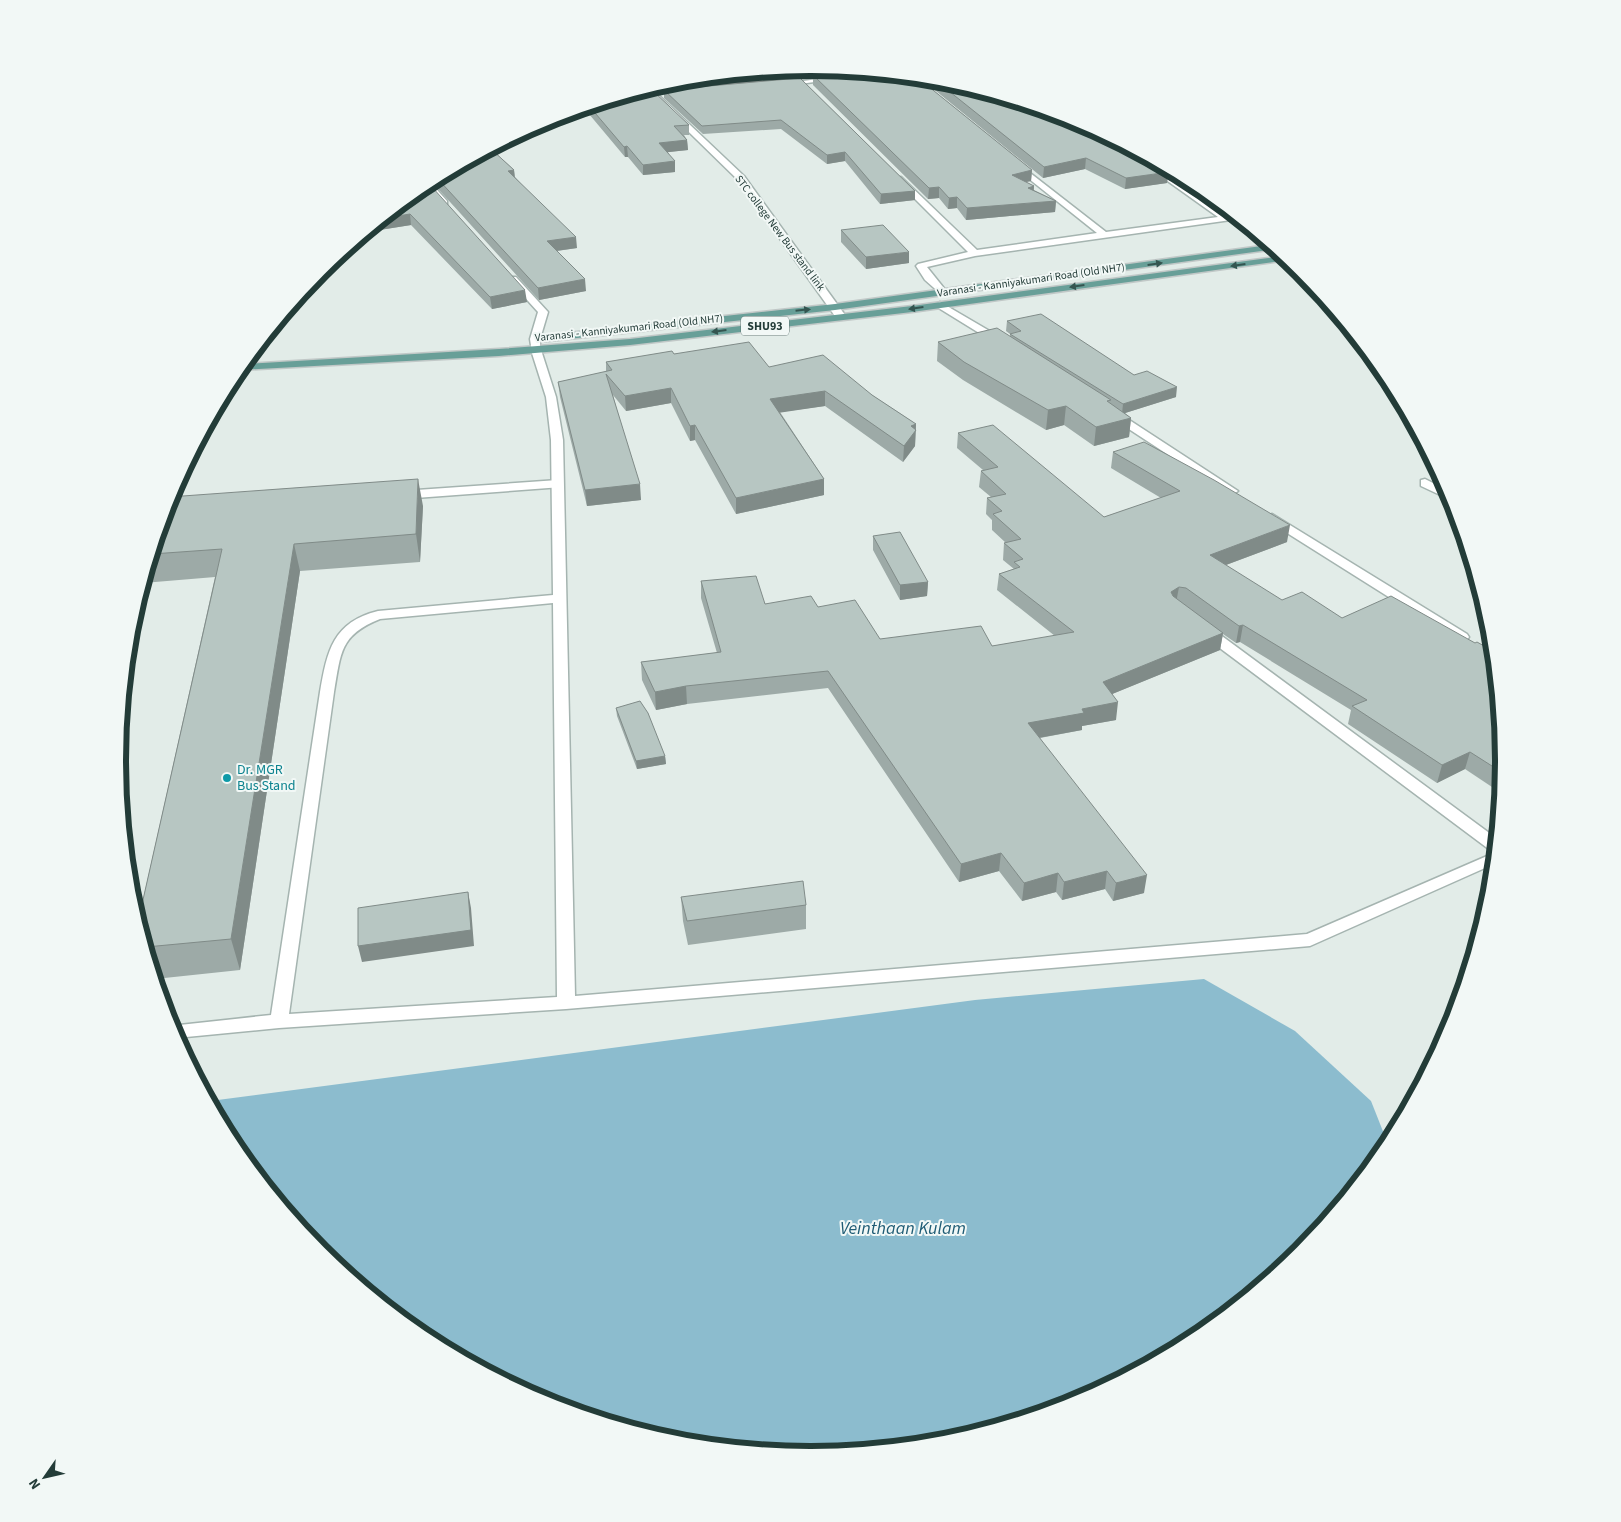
<svg xmlns="http://www.w3.org/2000/svg" width="1621" height="1522" viewBox="0 0 1621 1522" font-family="'Source Sans 3',sans-serif">
	<style>
		.water { fill: #8cbcce }
		.lines { fill: none; stroke-linecap: round; stroke-linejoin: round }
		.service-casing { stroke: #a5b4b0; stroke-width: 3 }
		.minor-casing { stroke: #a5b4b0; stroke-width: 3 }
		.tertiary-casing { stroke: #a5b4b0; stroke-width: 3 }
		.primary-casing { stroke: #c1c8c7; stroke-width: 3 }
		.service { fill: #fff; fill-rule: evenodd }
		.minor { fill: #fff; fill-rule: evenodd }
		.tertiary { fill: #fff; fill-rule: evenodd }
		.primary { fill: #689f98; fill-rule: evenodd }
		.wall { fill: #9daaa7 }
		.shaded-wall { fill: #808b88 }
		.building { fill: #b7c6c2; stroke: #808b88 }
		.oneway { fill: #345550 }
		.culture-dot { fill: #0f9aa8; stroke: #f2f8f6; stroke-width: 2 }
		.labels { text-anchor: middle; dominant-baseline: central; stroke-width: 4; stroke-linejoin: round; paint-order: stroke }
		.far-street-label { font-size: 11px; fill: #233c38; stroke: #f2f8f6 }
		.shield { fill: #f2f8f6; stroke: #617471; stroke-width: 1 }
		.shield-label { font-size: 12px; font-weight: bold; fill: #233c38 }
		.culture-label { font-size: 14px; fill: #0d838f; stroke: #f2f8f6; text-anchor: start }
		.near-water-label { font-size: 18px; font-style: italic; fill: #1f5c75; stroke: #f2f8f6 }
		.rim { fill: none; stroke: #233c38; stroke-width: 6 }
	</style>
	<rect width="100%" height="100%" fill="#e2ece8"/>
	<!-- water -->
	<path class="water" d="M1204 979 1295 1031 1371 1101 1388 1144 1387 1147 1301 1252 1196 1338 1076 1402 946 1441 811 1454 675 1441 545 1402 425 1337 320 1251 234 1146 210 1101 975 1000Z"/>
	<g class="lines">
		<defs>
			<path id="service" d="M536 347 541 350 556 397 563 440 575 996 1307 934 1494 853V864L1310 946 566 1009 279 1028 176 1038 170 1026 271 1015 320 692C327 651 333 622 378 611L553 595 551 440 546 397 531 350ZM553 603 557 997 289 1014 334 692C341 652 340 635 380 619Z
				M1206 627 1211 628 1496 838 1495 851 1490 850 1201 634 1199 631Z"/>
			<path id="minor" d="M864 73 876 74 784 86 780 84Z
				M1124 146 1147 158 1228 215H1233L1238 219 975 256 927 267 947 292 942 295 925 280 916 266 918 264 968 252 898 182V178L901 177 977 250 1097 233 1013 166 1012 164 1016 162 1106 232 1218 217 1124 150Z
				M430 182 447 201V205H441L424 185Z
				M510 277H516L548 312 540 339V352H532L530 339 538 312 510 281Z
				M940 302 1005 340 1006 342 1001 345 997 344 937 307 935 305Z
				M1113 411 1117 412 1238 491 1232 495 1228 494 1109 416V412Z
				M1425 479 1449 491 1453 501 1421 486V480Z
				M558 480 562 481V487L402 499 396 495 402 491Z
				M174 488 178 491 174 512 172 515H164Z
				M1272 514 1467 634 1469 637 1467 640H1457L1268 521 1266 518Z"/>
			<path id="tertiary" d="M651 88 744 176 845 315V319H837L738 180 653 97 644 90Z"/>
			<path id="primary" d="M1269 245 1275 249 835 310 540 342 535 339 540 336 835 304Z
				M1283 256 1288 260 912 312 630 345 499 356 239 370 244 364 499 349 630 339 912 306Z"/>
		</defs>
		<!-- service casing -->
		<use href="#service" class="service-casing"/>
		<!-- minor casing -->
		<use href="#minor" class="minor-casing"/>
		<!-- tertiary casing -->
		<use href="#tertiary" class="tertiary-casing"/>
		<!-- primary casing -->
		<use href="#primary" class="primary-casing"/>
		<!-- service -->
		<use href="#service" class="service"/>
		<!-- minor -->
		<use href="#minor" class="minor"/>
		<!-- tertiary -->
		<use href="#tertiary" class="tertiary"/>
		<!-- primary -->
		<use href="#primary" class="primary"/>
	</g>
	<!-- wall -->
	<path class="wall" d="M811 68 825 69V74L838 72 834 70 918 78 1032 170 1031 181 1026 182 1034 186V190L1056 201 1055 212 966 220 957 208 948 209 939 198 928 199 813 85V77L800 78 915 191V200L880 204 845 161 827 164 781 129 703 134 664 98V90L657 91 653 88 675 81Z
		M920 78 946 81 1167 183 1125 189 1085 169 1043 178Z
		M650 88 689 125V135H684L687 140 688 150 668 152 675 172 643 175 628 157H625L589 114 548 120Z
		M491 149 514 170 515 177 577 248 557 251 586 291 539 300 431 181Z
		M1162 167 1188 180 1183 181Z
		M425 184 426 187 527 302 492 309 411 225 367 232Z
		M841 230 909 263 866 269 841 242Z
		M1308 279 1317 291 1307 286Z
		M1007 321 1134 375 1176 397 1125 413 1131 418 1129 437 1094 446 1064 425 1046 430 963 380 937 361 938 342 1010 337V334L1006 331Z
		M674 354 769 367 872 395 916 424 915 446 903 462 825 406 780 412 824 479V495L736 514 695 440 690 441 671 403 626 411 613 395 641 500 587 506 560 397 558 382 606 372V362Z
		M958 433 1104 517 1161 498 1111 468 1113 452 1287 542 1226 565 1504 761 1501 793 1465 769 1437 783 1348 724 1351 710 1240 642 1236 643 1223 634 1220 650 1112 694 1116 720 1082 726V730L1040 738 1144 893 1113 901 1105 889 1062 900 1056 892 1022 901 999 871 959 882 828 688 687 704 656 710 642 680 641 662 717 653 701 598V581L765 604 818 607 880 639 992 646 1055 636 997 590 999 574 1014 569 1003 560 1004 543H1006L992 530V520L986 514 987 498 991 497 979 487 981 471 983 470 957 448Z
		M1436 468 1441 477 1435 474Z
		M169 497 423 506 420 562 300 571 240 970 155 979 138 922 215 577 143 583Z
		M873 536 928 582 927 596 900 600 873 550Z
		M616 708 665 756 666 764 637 769 617 716Z
		M681 897 806 905V929L688 945 683 921Z"/>
	<!-- shaded-wall -->
	<path class="shaded-wall" d="M811 68 825 69V76L813 75V77L657 91V86L675 81Z
		M588 107 589 114 548 120Z
		M687 140 688 150 660 153 659 143Z
		M627 146 628 157H625L624 147Z
		M845 152V161L827 164V155Z
		M1086 158 1085 169 1043 178 1044 167Z
		M675 161V172L643 175V165Z
		M514 170 515 181 508 171Z
		M1032 170 1031 181 1011 185 1012 175Z
		M1169 172 1167 183 1125 189 1126 178Z
		M1034 186 1033 197 1028 188Z
		M939 187V198L928 199 929 188Z
		M915 191V200L880 204 881 194Z
		M957 197V208L948 209 949 198Z
		M1056 201 1055 212 966 220 967 208Z
		M410 214 411 225 367 232 385 218Z
		M576 237 577 248 548 252 547 241Z
		M909 252V263L866 269V257Z
		M585 279 586 291 539 300 538 288Z
		M525 290 527 302 492 309 490 297Z
		M1177 387 1176 397 1122 414 1123 404Z
		M671 388V403L626 411 625 396Z
		M825 391V406L771 414 770 399Z
		M1066 406 1064 425 1046 430 1048 410Z
		M1131 418 1129 437 1094 446 1096 427Z
		M916 424 915 446 903 462 904 446 911 426Z
		M695 425V440L690 441V426Z
		M418 479 423 506 420 562 416 534Z
		M824 479V495L736 514V498Z
		M640 484 641 500 587 506 585 490Z
		M1290 525 1287 542 1207 572 1210 555Z
		M294 544 300 571 240 970 231 939Z
		M928 582 927 596 900 600V585Z
		M1179 587 1176 603 1171 592Z
		M1243 625 1240 642 1236 643 1239 626Z
		M1223 633 1220 650 1100 699 1103 682Z
		M686 686 687 704 656 710 655 692Z
		M1118 702 1116 720 1082 726V730L1027 740 1028 723 1082 709Z
		M1470 752 1465 769 1437 783 1442 765Z
		M665 756 666 764 637 769 636 761Z
		M1001 853 999 871 959 882 961 864Z
		M1107 871 1105 889 1062 900 1064 882Z
		M1058 873 1056 892 1022 901 1024 883Z
		M1147 875 1144 893 1113 901 1116 883Z
		M468 892 471 908 474 946 362 962 358 946Z"/>
	<!-- building -->
	<path class="building" d="M845 71 918 78 1032 170 1012 175 1034 186 1028 188 1056 201 967 208 957 197 949 198 939 187 929 188 813 75Z
		M800 78 915 191 881 194 845 152 827 155 781 120 702 126 664 90Z
		M935 80 946 81 1076 120 1155 162 1169 172 1126 178 1086 158 1044 167Z
		M650 88 689 125 674 126 687 140 659 143 675 161 643 165 627 146 624 147 590 107Z
		M491 149 514 170 508 171 576 237 547 241 585 279 538 288 437 178Z
		M432 187 525 290 490 297 410 214 385 218 421 188Z
		M883 225 909 252 866 257 841 230Z
		M1041 314 1134 375 1147 371 1177 387 1123 404 1010 334 1021 331 1007 321Z
		M997 328 1111 400 1107 401 1131 418 1096 427 1066 406 1048 410 964 362 938 342Z
		M749 342 769 367 823 355 872 395 916 424 911 426 916 430 904 446 825 391 770 399 824 479 736 498 695 425 690 426 671 388 625 396 606 374 640 484 585 490 558 382 612 370 606 362 672 351 674 354Z
		M993 425 1104 517 1180 491 1113 452 1144 442 1214 480 1290 525 1210 555 1282 600 1302 592 1342 618 1391 596 1475 643 1477 642 1493 651 1504 761 1503 773 1470 752 1442 765 1352 706 1367 700 1243 625 1239 626 1186 588 1179 587 1171 592 1173 596 1223 633 1103 682 1118 702 1082 709 1084 713 1028 723 1147 875 1116 883 1107 871 1064 882 1058 873 1024 883 1001 853 961 864 828 671 686 686 655 692 641 662 721 652 701 581 756 576 765 604 811 596 818 607 855 600 880 639 981 626 992 646 1074 632 999 574 1020 567 1014 562 1023 559 1004 543 1021 539 993 514 1002 511 987 498 1006 494 981 471 998 467 958 433Z
		M418 479 416 534 294 544 231 939 146 947 138 922 222 549 152 554 169 497Z
		M900 532 928 582 900 585 873 536Z
		M640 701 648 713 665 756 636 761 616 708Z
		M803 881 806 905 687 921 681 897Z
		M468 892 471 930 358 946V908Z"/>
	<!-- one-way arrows -->
	<defs><path id="oneway-solid" d="M-6-.8H1V-3.2L6.5 0L1 3.2V.8H-6Z" transform="scale(1.25)"/></defs>
	<g class="oneway">
		<use href="#oneway-solid" transform="translate(1155 264) rotate(-8)"/>
		<use href="#oneway-solid" transform="translate(1238 265) rotate(172)"/>
		<use href="#oneway-solid" transform="translate(1077 286) rotate(172)"/>
		<use href="#oneway-solid" transform="translate(916 308) rotate(172)"/>
		<use href="#oneway-solid" transform="translate(803 310) rotate(-6)"/>
		<use href="#oneway-solid" transform="translate(719 331) rotate(173)"/>
	</g>
	<!-- markers -->
	<circle class="culture-dot" cx="227" cy="778" r="5"/>
	<g class="labels">
		<!-- far-street labels -->
		<g class="far-street-label">
			<text transform="translate(780 233) rotate(53)">STC college New Bus stand link</text>
			<text transform="translate(1031 280) rotate(-8)">Varanasi - Kanniyakumari Road (Old NH7)</text>
			<text transform="translate(629 328) rotate(-6)">Varanasi - Kanniyakumari Road (Old NH7)</text>
		</g>
		<!-- shield labels -->
		<rect class="shield" x="741" y="316.5" width="48" height="19" rx="4"/>
		<g class="shield-label">
			<text x="765" y="326">SHU93</text>
		</g>
		<!-- culture labels -->
		<g class="culture-label">
			<text x="237" y="770">Dr. MGR<tspan x="237" dy="16">Bus Stand</tspan></text>
		</g>
		<!-- near-water labels -->
		<g class="near-water-label">
			<text x="903" y="1228">Veinthaan Kulam</text>
		</g>
	</g>
	<!-- crop -->
	<path d="M0 0H1621V1522H0ZM810 76H811A684 684 0 0 1 1495 760V762A684 684 0 0 1 811 1446H810A684 684 0 0 1 126 762V760A684 684 0 0 1 810 76Z" fill="#f2f8f6" fill-rule="evenodd"/>
	<path class="rim" d="M810 76H811A684 684 0 0 1 1495 760V762A684 684 0 0 1 811 1446H810A684 684 0 0 1 126 762V760A684 684 0 0 1 810 76Z"/>
	<!-- north arrow -->
	<g transform="translate(45 1477) rotate(236)" stroke="#f2f8f6" stroke-width="4" paint-order="stroke">
	<path d="M0-4L9 19L0 12L-9 19Z" fill="#233c38"/>
	<text y="-8" font-size="14" font-weight="bold" text-anchor="middle" fill="#233c38">N</text>
	</g>
</svg>
